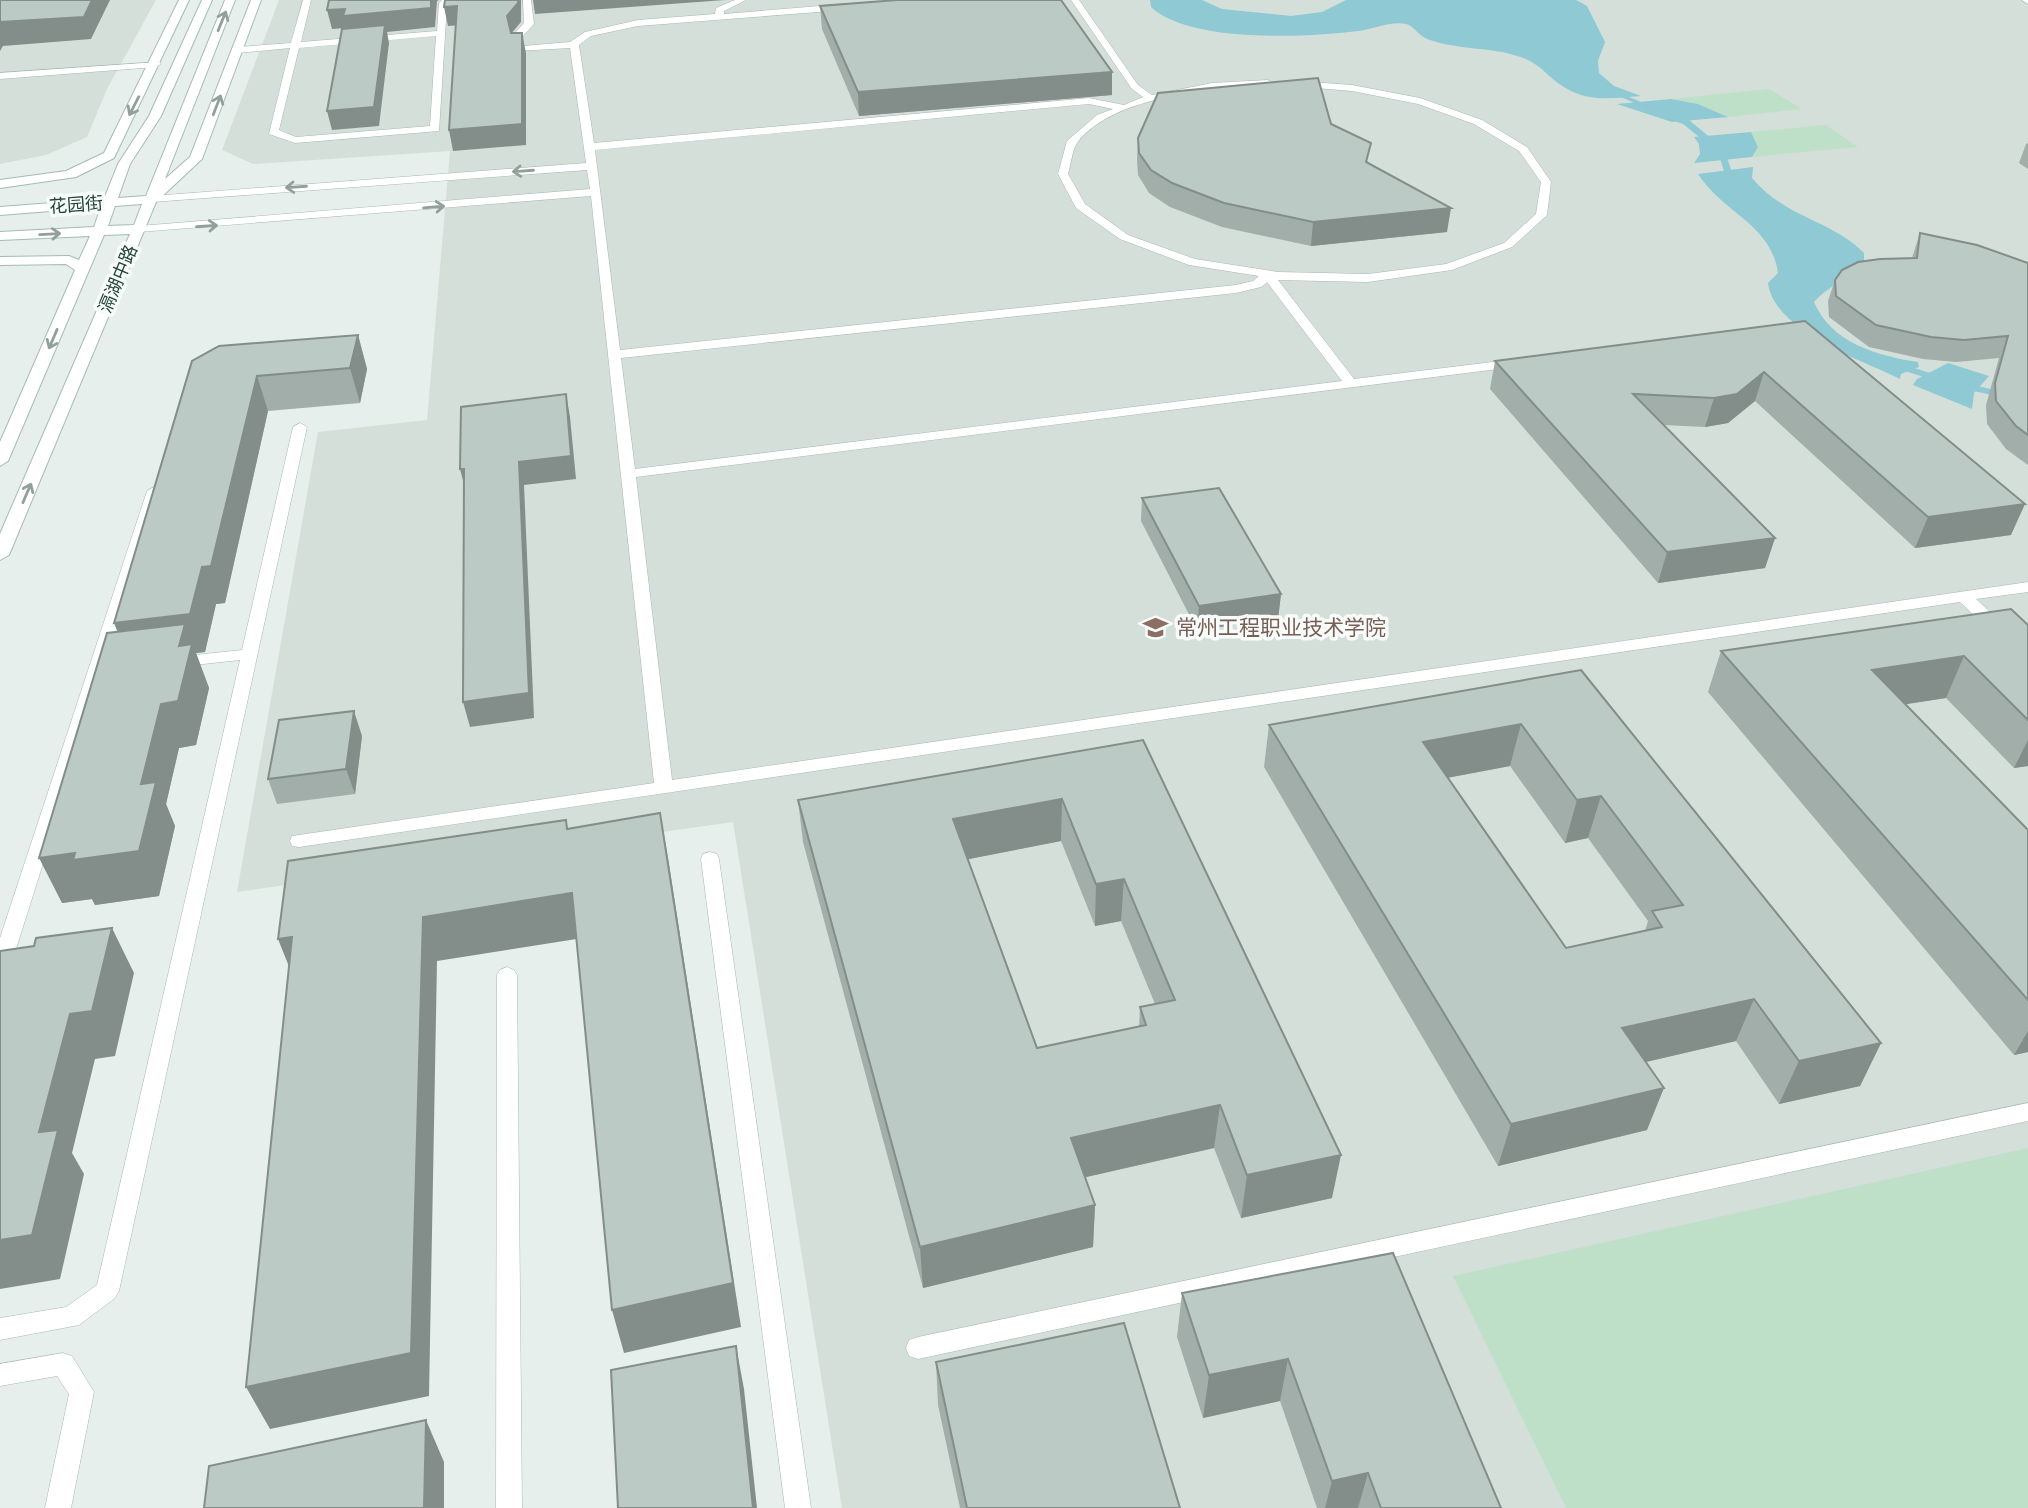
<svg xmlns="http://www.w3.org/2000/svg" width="2028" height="1508" viewBox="0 0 2028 1508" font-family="Helvetica,'Noto Sans SC',sans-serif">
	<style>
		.built { fill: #d4dfda }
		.green { fill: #bfe0c8 }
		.water { fill: #8ec9d4 }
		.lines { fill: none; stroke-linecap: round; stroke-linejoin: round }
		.stream { fill: #8ec9d4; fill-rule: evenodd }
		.lane-casing { stroke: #a8b8b2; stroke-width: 1 }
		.secondary-casing { stroke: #a4bbb3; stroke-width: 2 }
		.lane { fill: #fff; fill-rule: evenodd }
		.secondary { fill: #fff; fill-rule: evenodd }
		.wall { fill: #a1aea9; fill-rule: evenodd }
		.shaded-wall { fill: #838d89 }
		.building { fill: #bbcac4; stroke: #838d89; stroke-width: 2; fill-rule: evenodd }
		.oneway { stroke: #92a09c }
		.labels { text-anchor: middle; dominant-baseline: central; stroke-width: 7; stroke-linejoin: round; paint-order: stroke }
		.far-street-label { font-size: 18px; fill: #24423a; stroke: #f7fbf9 }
		.education-label { font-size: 21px; fill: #785e54; stroke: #f7fbf9; text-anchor: start }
	</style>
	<rect width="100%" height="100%" fill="#e6efeb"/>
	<!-- built -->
	<path class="built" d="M0 0H156L107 89 87 137 46 155 0 164Z
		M279 0H2028V1508H842L733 822 237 892 318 432 427 420 450 151 253 164 222 150Z"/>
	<!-- green -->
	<path class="green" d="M1769 89 1802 109 1728 117 1698 104 1671 99Z
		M1826 125 1858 147 1752 157 1758 147 1751 132Z
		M2028 1148V1508H1566L1453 1276Z"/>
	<!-- water -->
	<path class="water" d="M1150 0H1202L1222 9 1291 16 1322 12 1346 0H1576L1587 6 1605 42 1598 61 1599 73 1614 86 1641 96C1612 98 1589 103 1564 87 1550 79 1542 66 1526 59 1494 46 1459 51 1427 39 1419 36 1414 26 1406 24 1390 21 1374 29 1359 31 1308 37 1191 44 1151 7Z
		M1671 99 1698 104 1728 117 1672 122 1617 104Z
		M1751 132 1758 147 1752 157 1694 163 1700 154 1699 144 1694 137Z
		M1753 167 1752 178C1788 220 1830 219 1864 253V267C1848 279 1826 287 1814 302 1831 343 1878 356 1918 362L1919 367 1901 374 1900 379C1860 359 1775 332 1768 283L1778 273C1771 224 1724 214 1698 174Z
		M1948 363 1989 376 1974 393 1972 409 1913 385 1917 379Z"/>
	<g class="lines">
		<!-- stream -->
		<path class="stream" d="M1609 90H1613L1657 109 1651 110 1609 92Z
			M1669 114 1689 120 1724 149 1736 184 1735 186 1728 184 1718 152 1683 124 1666 118 1665 116Z
			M1896 362 1945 378 1947 380 1942 383 1893 367V363Z
			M1963 383 2028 397V403L1960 388V384Z"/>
		<defs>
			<path id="lane" d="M303 0H311L301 42 437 31 439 3 442 0H453L447 4 439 131 295 143 269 134 290 48 238 53 233 50 238 47 291 43ZM436 36 430 126 296 137 279 130 299 48Z
				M523 0H531L534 24 523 36V46L570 42 585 32 638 20 715 14 716 8 735 0H746L724 11V14L844 4 848 7 844 10 638 26 591 36 579 45 594 143 1089 98 1124 105 1143 97 1132 89 1071 0H1079L1138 85 1152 95 1212 83 1268 80 1273 83 1268 86C1213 89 1113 95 1077 143 1072 150 1071 165 1068 174L1085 204 1128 235 1195 259 1278 272 1368 274 1446 264 1504 243 1536 214 1541 182 1519 151 1474 124 1418 104 1352 91 1293 86 1291 84 1296 81 1352 85 1420 98 1482 120 1527 147 1551 182 1547 215 1512 247 1452 270 1368 282 1278 280 1354 379 1517 359 1524 363 1522 366 636 477 672 780 2028 582V592L1976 599 2028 647V661L2022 660 1960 602 299 847 292 846 290 841 292 836 299 835 654 783 591 196 139 232 133 229 139 226 590 189 587 170 152 202 146 199 152 196 586 163 570 48 516 51 513 35 524 23ZM1089 104 1113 109 1097 115 1067 141 1058 174 1076 208 1120 239 1189 265 1259 276 1253 281 1236 285 620 350 595 150ZM1267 282 1342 381 635 469 621 358 1236 293 1261 287Z
				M2022 0H2028V4Z
				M159 62 161 64 156 67 0 79V73Z
				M300 423 307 427 119 1291 115 1298 79 1325 0 1340V1318L66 1307 97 1285 240 660 176 667 168 662 176 657 242 650 293 427Z
				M154 487 161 491 10 968 7 973 0 975V938L147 491Z
				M710 852 717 854 719 859 811 1508H785L701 859 703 854Z
				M507 967 514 970 517 975 522 1508H496L497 975 500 970Z
				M2028 1103V1121L918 1359 909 1356 906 1348 909 1340 918 1337Z
				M63 1353 72 1356 94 1392 71 1508H45L69 1394 57 1376 0 1386V1364Z"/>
			<path id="secondary" d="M179 0H189L114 158 76 177 0 188V180L66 171 104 153Z
				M202 0H212L161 116 130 164 118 198 146 196 225 0H235L165 179 190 157 251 0H261L202 159 156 202 9 555 0 560V534L130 234 104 235 8 461 0 466V442L75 270 66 264 0 265V257L69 256 79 260 90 236 0 240V232L94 227 101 207 0 215V207L104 199 118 164 149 116ZM142 204 134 225 108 226 115 206Z"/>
		</defs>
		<!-- lane casing -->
		<use href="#lane" class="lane-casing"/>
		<!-- secondary casing -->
		<use href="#secondary" class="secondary-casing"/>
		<!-- lane -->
		<use href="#lane" class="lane"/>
		<!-- secondary -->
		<use href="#secondary" class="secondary"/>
	</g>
	<!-- wall -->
	<path class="wall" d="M820 6 1112 72V95L859 116 822 29Z
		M1331 124 1369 163 1447 232 1311 246 1222 227 1170 207 1149 193 1138 175 1137 160 1138 138Z
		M2028 143V169L2019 163 2026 144Z
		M1920 233 2028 263V465L2006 449 1987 424 1986 405 1999 358 1956 362 1923 359 1869 347 1829 317 1828 301 1835 280 1912 258Z
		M1805 321 2011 535 1915 548 1755 401 1728 423 1705 427 1663 425 1775 538 1765 568 1658 583 1490 389 1495 361Z
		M358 335 367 369 360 403 268 411 225 603 216 604 205 652 196 653 209 688 196 745 179 748 166 804 175 826 159 896 95 905 92 899 62 903 118 632 114 623 192 361Z
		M1142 498 1281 594 1278 619 1197 630 1141 521Z
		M2028 625V766L2014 768 1946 698 1905 704 2028 830V1052L2014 1055 1708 692 1721 651Z
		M1581 670 1881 1043 1860 1086 1779 1104 1736 1041 1646 1062 1647 1130 1498 1166 1264 767 1269 725ZM1510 766 1565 843 1588 838 1648 921 1645 931 1566 948 1447 778Z
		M362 736 355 794 277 804 268 779Z
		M1143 740 1332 1198 1241 1218 1214 1148 1085 1177 1095 1205 1093 1247 923 1288 803 842 798 800ZM1061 841 1095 926 1121 921 1155 1004 1140 1007 1139 1027 1037 1048 968 859Z
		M1393 1253 1501 1508H1317L1280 1401 1203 1418 1177 1337 1182 1293Z
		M936 1362 1180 1508H960L938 1405Z"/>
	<!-- shaded-wall -->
	<path class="shaded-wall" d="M92 0H110L91 39 3 46 0 51V22Z
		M431 0H439L437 1 435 27 387 32 389 43 379 126 332 130 327 111 346 28 332 29 327 10Z
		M518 0H521V22L510 35 507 16Z
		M533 0H725L535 14Z
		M457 6 461 25 448 26 444 7Z
		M522 33 526 53V145L453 151 449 130Z
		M1112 72V95L859 116 858 92Z
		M1451 208 1447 232 1311 246 1313 222Z
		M358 335 367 369 360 403 350 368Z
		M1764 372 1755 401 1728 423 1705 427 1714 398Z
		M257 376 268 411 225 603 216 604 205 652 196 653 209 688 196 745 179 748 166 804 175 826 159 896 95 905 92 899 62 903 39 858 141 784 130 661 114 623 202 567Z
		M566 394 570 417 576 479 524 485 534 718 470 727 463 702 519 462Z
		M460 469H464L466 492Z
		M2025 504 2011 535 1915 548 1928 517Z
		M1775 538 1765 568 1658 583 1667 552Z
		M1281 594 1278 619 1197 630 1199 606Z
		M1964 656 1946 698 1856 712 1872 670Z
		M354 711 362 736 355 794 346 769Z
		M1521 724 1510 766 1414 784 1423 742Z
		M2028 740V766L2014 768Z
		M1601 796 1588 838 1565 843 1577 800Z
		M1062 799 1061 841 954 862 953 819Z
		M660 813 668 858 741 1327 624 1353 612 1310Z
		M1124 879 1121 921 1095 926 1096 884Z
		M572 893 583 938 437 961 429 1396 270 1429 246 1387 423 917Z
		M112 928 134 973 115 1056 95 1059 72 1153 84 1174 60 1279 0 1289V1240L39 1132 70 1014Z
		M292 937 296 984 278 939Z
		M1754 999 1736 1041 1607 1071 1622 1028Z
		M2028 1031V1052L2014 1055Z
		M1881 1043 1860 1086 1779 1104 1799 1061Z
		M1664 1088 1647 1130 1498 1166 1511 1124Z
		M1220 1105 1214 1148 1069 1181 1071 1138Z
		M1341 1155 1332 1198 1241 1218 1247 1175Z
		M1095 1205 1093 1247 923 1288 920 1247Z
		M736 1346 744 1389 757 1508H753Z
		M1288 1359 1280 1401 1203 1418 1209 1375Z
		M426 1420 444 1462V1508H424Z
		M1368 1473 1358 1508H1325L1332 1481Z"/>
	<!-- building -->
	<path class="building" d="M0 0H92L84 17 0 22Z
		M329 0H431V8L343 16 345 9 327 10Z
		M445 0H518V3L507 16 511 33H522V124L449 130 457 6 444 7Z
		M897 0H1061L1112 72 858 92 820 6Z
		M385 25 374 107 327 111 342 29Z
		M1318 78 1331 124 1371 143 1366 162 1451 208 1313 222 1224 203 1172 183 1151 170 1139 153 1138 138 1158 93Z
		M1920 233 1977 245 2028 263V435L2016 426 1996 401 1995 383 2008 336 1964 340 1931 337 1876 325 1836 296 1835 280 1842 270 1858 262 1880 259 1917 258Z
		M1805 321 2025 504 1928 517 1764 372 1737 394 1714 398 1633 394 1775 538 1667 552 1495 361Z
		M358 335 350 368 257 376 211 566 202 567 190 614 114 623 192 361 219 346Z
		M566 394 571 456 519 462 529 693 463 702 464 469H460L461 407Z
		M1219 488 1281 594 1199 606 1142 498Z
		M2011 609 2028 625V720L1964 656 1872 670 2028 830V1000L1721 651Z
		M185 624 179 646 192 644 178 701 161 704 141 784 156 782 139 851 73 860 75 853 39 858 107 633Z
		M1581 670 1881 1043 1799 1061 1754 999 1622 1028 1664 1088 1511 1124 1269 725ZM1521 724 1577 800 1601 796 1683 905 1652 911 1662 927 1566 948 1423 742Z
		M354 711 346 769 268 779 279 720Z
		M1143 740 1341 1155 1247 1175 1220 1105 1071 1138 1095 1205 920 1247 798 800ZM1062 799 1096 884 1124 879 1175 1000 1140 1007 1146 1025 1037 1048 953 819Z
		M660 813 733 1283 612 1310 572 893 423 917 411 1353 246 1387 292 937 278 939 288 861 566 820 567 829Z
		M112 928 92 1011 70 1014 39 1132 58 1130 32 1235 0 1240V951L34 946 36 938Z
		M1393 1253 1501 1508H1381L1368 1473 1332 1481 1288 1359 1209 1375 1182 1293Z
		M1124 1323 1180 1508H967L936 1362Z
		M736 1346 753 1508H618L611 1370Z
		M426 1420 424 1508H204L209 1466Z"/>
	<!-- one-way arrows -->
	<defs><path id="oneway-shaft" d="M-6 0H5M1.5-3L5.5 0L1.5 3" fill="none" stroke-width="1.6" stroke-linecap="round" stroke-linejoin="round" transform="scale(1.75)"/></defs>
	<g class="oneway">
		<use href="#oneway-shaft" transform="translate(222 21) rotate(-68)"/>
		<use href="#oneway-shaft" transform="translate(217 105) rotate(-69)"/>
		<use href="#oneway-shaft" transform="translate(134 106) rotate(117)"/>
		<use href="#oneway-shaft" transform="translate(523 171) rotate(176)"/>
		<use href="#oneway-shaft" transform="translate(296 187) rotate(176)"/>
		<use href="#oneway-shaft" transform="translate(434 207) rotate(-5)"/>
		<use href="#oneway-shaft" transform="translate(207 226) rotate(-4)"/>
		<use href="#oneway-shaft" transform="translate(50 234) rotate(-3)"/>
		<use href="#oneway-shaft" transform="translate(53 339) rotate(113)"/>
		<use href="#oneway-shaft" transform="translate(27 493) rotate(-67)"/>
	</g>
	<!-- icons -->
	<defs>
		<symbol id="university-bare" viewBox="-9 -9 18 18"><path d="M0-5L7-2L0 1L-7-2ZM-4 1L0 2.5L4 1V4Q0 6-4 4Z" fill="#8d6e63" stroke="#f7fbf9" stroke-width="2.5" paint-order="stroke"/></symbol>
	</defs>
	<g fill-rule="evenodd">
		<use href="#university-bare" x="1138" y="610" width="35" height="35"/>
	</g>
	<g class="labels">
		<!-- far-street labels -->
		<g class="far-street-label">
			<text transform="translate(76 205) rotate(-4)">花园街</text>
			<text transform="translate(118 279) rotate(-67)">滆湖中路</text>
		</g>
		<!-- education labels -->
		<g class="education-label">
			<text x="1176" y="627">常州工程职业技术学院</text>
		</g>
	</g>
</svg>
